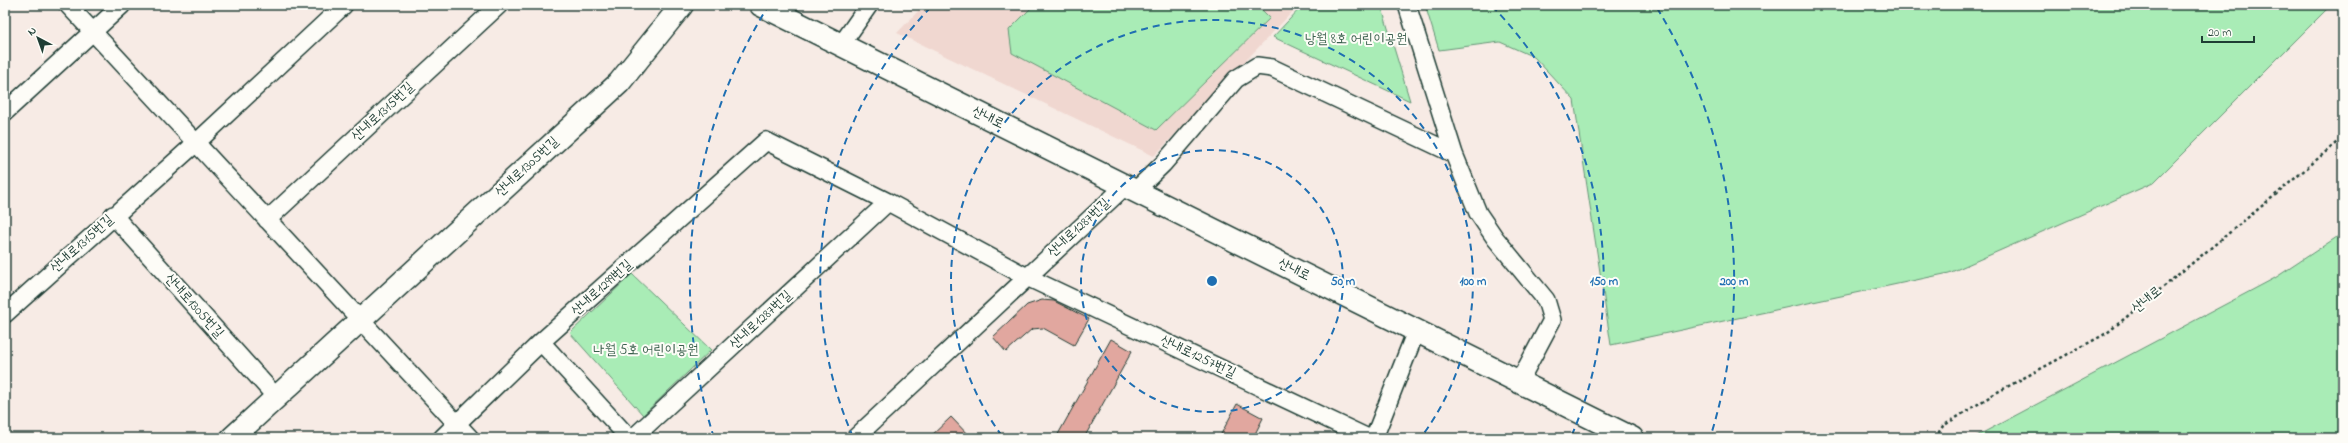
<svg xmlns="http://www.w3.org/2000/svg" width="2348" height="443" viewBox="0 0 2348 443" font-family="'Indie Flower','Poor Story',sans-serif">
	<style>
		.built { fill: #f0d7d0 }
		.green { fill: #a9ecb6; stroke: #649475 }
		.building { fill: #e1a79f; stroke: #1f3d34 }
		.lines { fill: none; stroke-linecap: round; stroke-linejoin: round }
		.minor-casing { stroke: #1f3d34; stroke-width: 20 }
		.secondary-casing { stroke: #1f3d34; stroke-width: 25 }
		.path { stroke: #1f3d34; stroke-width: 2.5; stroke-dasharray: 3 3; stroke-linecap: butt }
		.minor { stroke: #fdfcf7; stroke-width: 17 }
		.secondary { stroke: #fdfcf7; stroke-width: 22 }
		.ring { fill: none; stroke: #1f6fb2; stroke-width: 2; stroke-dasharray: 7 5 }
		.labels { text-anchor: middle; dominant-baseline: central; stroke-width: 4; stroke-linejoin: round; paint-order: stroke }
		.park-label { font-size: 14px; fill: #3b604e; stroke: #fdfcf7 }
		.street-label { font-size: 14px; fill: #1f3d34; stroke: #fdfcf7 }
		.centre { fill: #1f6fb2; stroke: #fdfcf7; stroke-width: 2 }
		.ring-label { font-size: 12px; text-anchor: middle; font-weight: bold; fill: #1f6fb2; stroke: #fdfcf7; stroke-width: 4; stroke-linejoin: round; paint-order: stroke }
	</style>
	<rect width="100%" height="100%" fill="#f7ebe5"/>
	<filter id="ink" filterUnits="userSpaceOnUse"><feTurbulence type="fractalNoise" baseFrequency=".025" numOctaves="2"/><feDisplacementMap in="SourceGraphic" scale="8" xChannelSelector="R" yChannelSelector="G"/><feConvolveMatrix kernelMatrix="1 2 1 2 8 2 1 2 1" color-interpolation-filters="sRGB"/></filter>
	<g filter="url(#ink)">
		<!-- built -->
		<path class="built" d="M924 5H1299L1154 156 897 33Z"/>
		<!-- green -->
		<path class="green" d="M1034 5H1257L1270 18 1156 130 1012 53 1009 30Z
			M1303 5H1381L1410 101 1273 37Z
			M1425 5H2331L2153 183 1949 273 1611 345 1574 100 1534 57 1500 42 1439 50Z
			M2343 233V438H1973L2275 278Z
			M632 274 711 350 643 415 570 333Z"/>
		<!-- building -->
		<path class="building" d="M1042 300 1054 301 1089 319 1074 345 1043 328 1032 329 1006 352 993 337 1027 305Z
			M1111 339 1132 351 1084 438H1056Z
			M1237 404 1263 418 1253 438H1219Z
			M951 417 971 438H929Z"/>
		<g class="lines">
			<defs>
				<path id="minor" d="M68 5 470 438
					M1407 5 1454 154 1478 213 1495 238 1546 300 1552 320 1519 382
					M841 45 869 5
					M5 112 122 5
					M113 215 276 397
					M267 220 499 5
					M5 314 196 143 344 5
					M541 342 629 438
					M442 438 541 342 766 141 888 202 1027 277 1368 438
					M633 438 888 202
					M855 438 1123 188 1135 191 1163 164 1236 79 1257 66 1272 68 1454 154
					M1374 438 1416 331"/>
				<path id="secondary" d="M761 5 1632 438
					M232 438 619 83 682 5"/>
			</defs>
			<!-- minor casing -->
			<use href="#minor" class="minor-casing"/>
			<!-- secondary casing -->
			<use href="#secondary" class="secondary-casing"/>
			<!-- path -->
			<path class="path" d="M1935 438 1943 426 1994 394 2107 333 2279 192 2343 137"/>
			<!-- minor -->
			<use href="#minor" class="minor"/>
			<!-- secondary -->
			<use href="#secondary" class="secondary"/>
		</g>
	</g>
	<!-- distance rings -->
	<g class="ring">
		<circle cx="1212" cy="281" r="131"/>
		<path d="M1002 436A261 261 0 1 1 1422 436"/>
		<path d="M853 437A392 392 0 0 1 932 6M1492 6A392 392 0 0 1 1571 437"/>
		<path d="M714 438A522 522 0 0 1 767 8M1657 8A522 522 0 0 1 1710 438"/>
	</g>
	<g class="labels">
		<!-- park labels -->
		<g class="park-label">
			<text x="1356" y="39">낭월 8호 어린이공원</text>
			<text x="646" y="350">나월 5호 어린이공원</text>
		</g>
		<!-- street labels -->
		<g class="street-label">
			<text transform="translate(383 112) rotate(-43)">산내로1315번길</text>
			<text transform="translate(988 118) rotate(26)">산내로</text>
			<text transform="translate(527 167) rotate(-43)">산내로1305번길</text>
			<text transform="translate(1079 228) rotate(-43)">산내로1287번길</text>
			<text transform="translate(82 244) rotate(-42)">산내로1315번길</text>
			<text transform="translate(1294 270) rotate(26)">산내로</text>
			<text transform="translate(602 288) rotate(-42)">산내로1299번길</text>
			<text transform="translate(2147 300) rotate(-39)">산내로</text>
			<text transform="translate(194 306) rotate(48)">산내로1305번길</text>
			<text transform="translate(761 320) rotate(-43)">산내로1287번길</text>
			<text transform="translate(1198 357) rotate(25)">산내로1257번길</text>
		</g>
	</g>
	<circle cx="1212" cy="281" r="6" class="centre"/>
	<g class="ring-label">
		<text x="1343" y="285">50 m</text>
		<text x="1473" y="285">100 m</text>
		<text x="1604" y="285">150 m</text>
		<text x="1734" y="285">200 m</text>
	</g>
	<!-- margin -->
	<rect width="2348" height="443" fill="none" stroke="#fdfcf7" stroke-width="20"/>
	<rect x="10" y="10" width="2328" height="423" fill="none" stroke="#1f3d34" stroke-width="1.5" filter="url(#ink)"/>
	<!-- north arrow -->
	<g transform="translate(38 38) rotate(319)" stroke="#fdfcf7" stroke-width="3" paint-order="stroke">
	<path d="M0-3L7 15L0 10L-7 15Z" fill="#1f3d34"/>
	<text y="-6" font-size="11" font-weight="bold" text-anchor="middle" fill="#1f3d34">N</text>
	</g>
	<!-- scale -->
	<path d="M2202 36v6h52v-6" fill="none" stroke="#1f3d34" stroke-width="2"/>
	<text x="2208" y="36" font-size="12" fill="#1f3d34" stroke="#fdfcf7" stroke-width="3" paint-order="stroke">20 m</text>
</svg>
